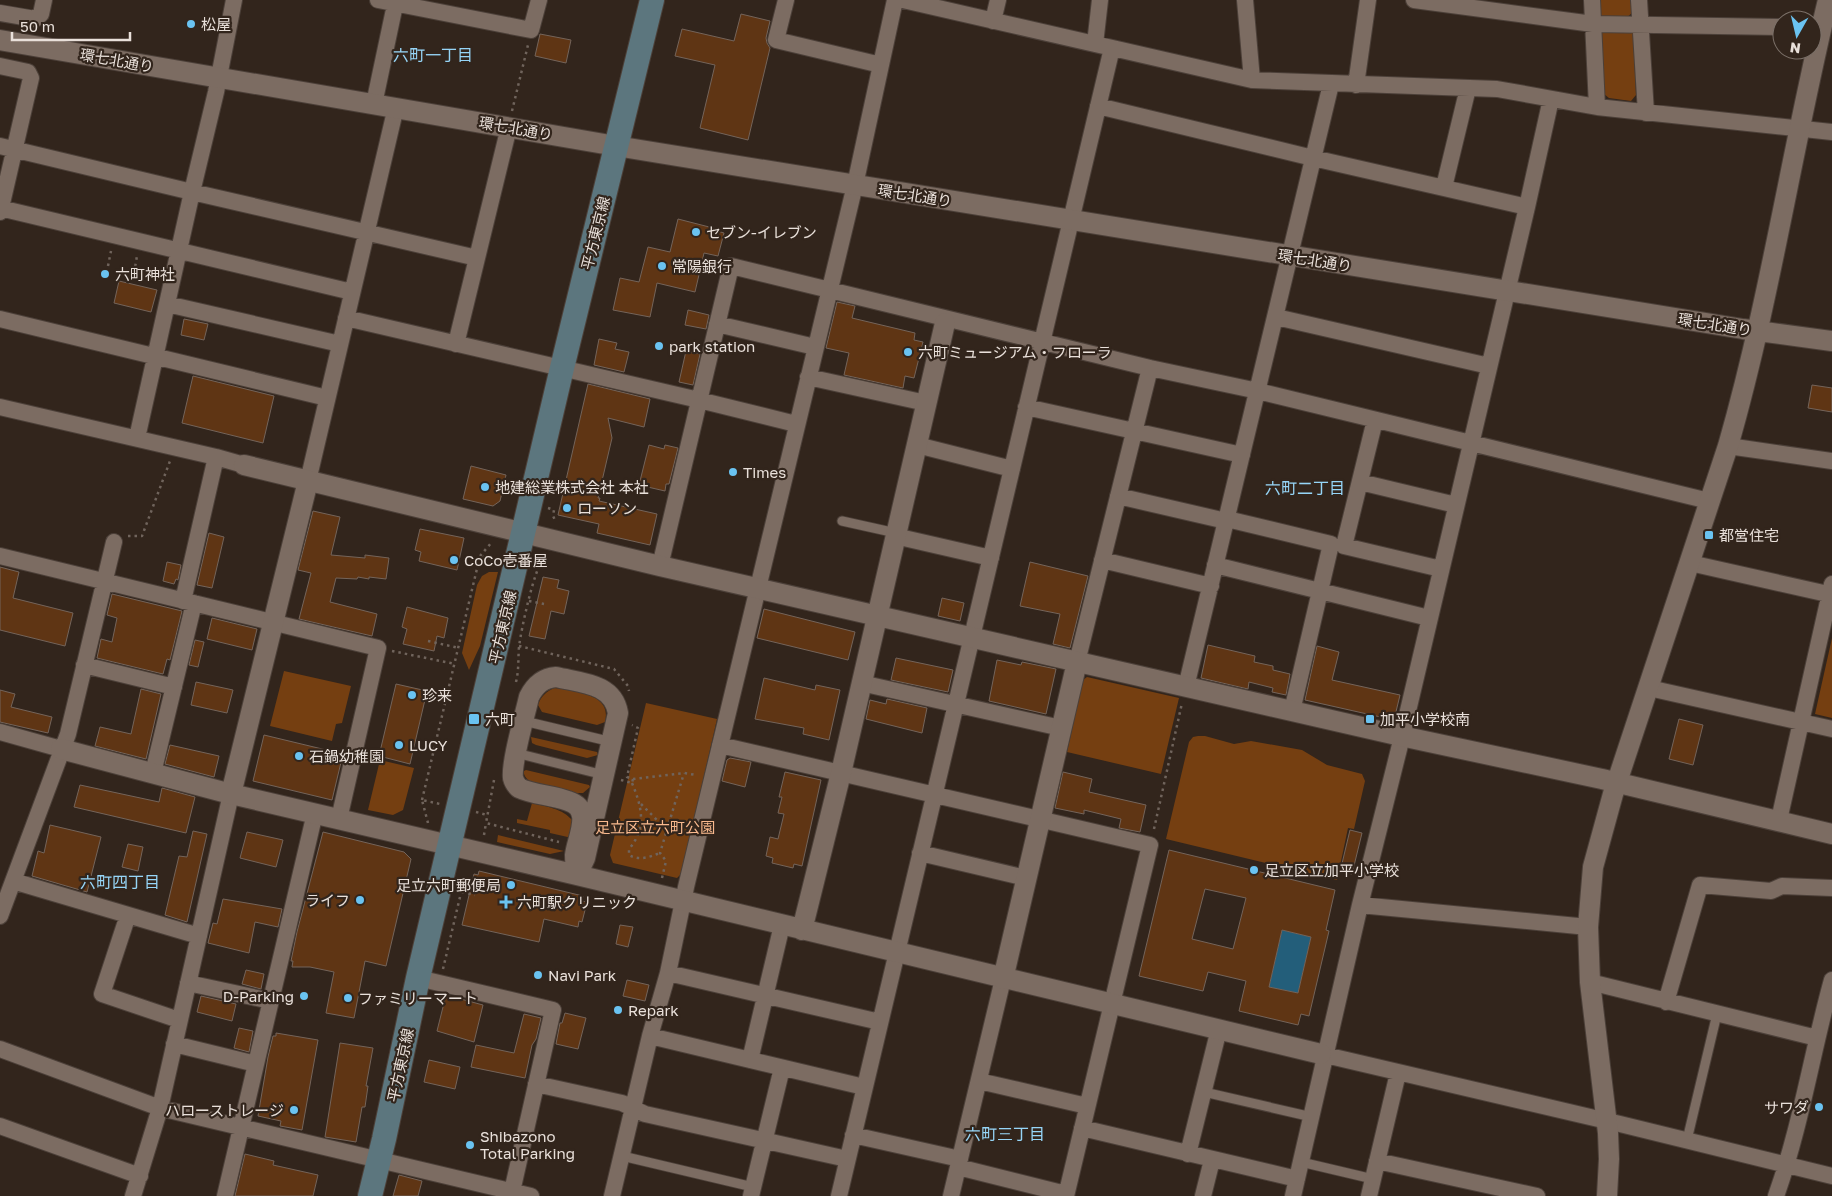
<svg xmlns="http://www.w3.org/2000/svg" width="1832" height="1196" viewBox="0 0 1832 1196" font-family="'Golos Text','Noto Sans JP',sans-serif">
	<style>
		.green { fill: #753f11 }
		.water { fill: #235e7a }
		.building { fill: #5f3514; stroke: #74645a; fill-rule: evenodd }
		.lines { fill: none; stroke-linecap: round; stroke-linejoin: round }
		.service-casing { stroke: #4c4039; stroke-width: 11 }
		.minor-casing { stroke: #4c4039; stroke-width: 18 }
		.tertiary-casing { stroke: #4c4039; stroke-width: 22 }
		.secondary-casing { stroke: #4c4039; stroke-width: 26 }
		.path { stroke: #70645c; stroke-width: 2.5; stroke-dasharray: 2.5 4; stroke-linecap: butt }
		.service { stroke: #7c6c62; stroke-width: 9 }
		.minor { stroke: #7c6c62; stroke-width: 16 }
		.tertiary { stroke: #7c6c62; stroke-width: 20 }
		.secondary { stroke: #5c767e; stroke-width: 24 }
		.poi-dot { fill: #6ac3f1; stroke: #32251c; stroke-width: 2 }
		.labels { text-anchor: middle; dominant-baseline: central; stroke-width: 4.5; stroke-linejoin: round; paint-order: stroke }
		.poi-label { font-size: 15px; fill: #e9e0da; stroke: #32251c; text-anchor: start }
		.street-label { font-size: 15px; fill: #e9e0da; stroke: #32251c }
		.park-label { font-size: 15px; fill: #f9b98e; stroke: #32251c }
		.neighbourhood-label { font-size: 16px; fill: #96d5f7; stroke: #32251c }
	</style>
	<rect width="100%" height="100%" fill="#32251c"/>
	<!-- green -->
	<path class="green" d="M1595 0H1631L1632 13 1626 18 1603 19 1596 13Z
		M1604 28 1633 32 1636 95 1631 101 1609 98 1604 94 1599 34Z
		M489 572H498L480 646 469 670 462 653 477 585 482 576Z
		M1832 638V718L1815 714Z
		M284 671 351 686 342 723 336 724 332 741 270 726Z
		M1087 677 1179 698 1161 774 1067 752 1083 680Z
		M554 688C562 688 570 691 578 692 594 696 610 702 605 722L597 725 542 712 538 705C541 696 546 692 554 688Z
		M646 703 717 719 682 873 677 878 613 863 610 855Z
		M1198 736H1205L1234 744 1251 741 1302 750 1327 765 1362 774 1365 781 1354 829 1348 828 1337 880 1166 839 1189 742 1193 737Z
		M531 737 597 752 598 755 587 758 536 745 532 743Z
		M380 760 414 768 403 810 393 815 368 810Z
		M526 770 589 785 590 787 583 793H576L531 782C527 780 523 775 524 771Z
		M532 803C547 807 562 808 573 821L572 838 550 833V830L517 823V819L527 821Z
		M498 835 564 851 550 854 497 842Z"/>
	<!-- water -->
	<path class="water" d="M1282 930 1311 937 1298 993 1269 987Z"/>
	<!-- building -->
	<path class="building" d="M741 14 770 21 766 38 767 43 770 48 748 140 700 128 715 65 675 56 682 29 734 41Z
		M540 34 571 40 566 63 535 56Z
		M678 219 717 229V231L724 233 718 256 704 253 695 292 657 283 650 317 613 310 620 278 639 282 648 247 670 252Z
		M119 281 157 290 151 312 114 303Z
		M837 302 855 306 852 318 915 333 914 340 923 342 914 378 905 376 903 388 844 375 849 353 826 348Z
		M688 310 709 315 706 329 685 325Z
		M184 319 208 324 204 340 181 335Z
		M599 339 617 343 615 349 629 352 624 372 594 365Z
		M686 351 700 354 693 385 679 382Z
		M193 376 274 396 263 443 182 423Z
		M588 384 650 399 644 427 608 418 612 438 598 498H600L599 501 657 514 650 545 597 533 599 524 558 515Z
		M1812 385 1832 388V412L1808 408Z
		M649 445 664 449 665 445 678 448 669 484H666L665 491 639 485Z
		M471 466 506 475 500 501 493 506 463 499Z
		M313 511 340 517 331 555 365 558V555L389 558 386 579 369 577V579L358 577 357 579 336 578 330 602 377 614 372 636 299 619 311 573 298 570Z
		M420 529 464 538 457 570 419 561 421 552 415 550Z
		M209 533 224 537 212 588 197 585Z
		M167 562 181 565 178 580 176 579 174 584 163 581Z
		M1030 562 1088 576 1070 648 1053 644 1060 614 1020 606Z
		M0 567 19 572 13 598 73 613 65 646 0 630Z
		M543 577 559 580 557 588 569 591 564 614 551 611 545 639 529 636Z
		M112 594 182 611 170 660 167 659 163 674 97 658 101 639 112 642 117 618 107 615Z
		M942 598 964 603 960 621 938 616Z
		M407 607 448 618 444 638 437 636 434 651 403 644 407 629 402 627Z
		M764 609 855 632 848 660 757 638Z
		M212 618 257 629 252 650 207 639Z
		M195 640 204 642 198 667 189 665Z
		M1208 645 1255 656 1254 662 1273 666V670L1290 674 1286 695 1272 692 1273 688 1249 682 1248 689 1201 678Z
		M1317 646 1339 652 1332 680 1400 695 1394 720 1305 700Z
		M896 658 953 670 948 692 891 680Z
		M997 660 1021 665 1022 662 1056 669 1046 714 989 701Z
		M764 678 815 690 816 685 840 690 829 740 803 734 804 728 755 719Z
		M196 682 233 690 227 713 191 705Z
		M396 684 427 691 410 764 379 756Z
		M141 689 161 694 146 759 95 746 100 727 131 734Z
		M0 690 15 694 11 707 52 717 48 733 0 722Z
		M887 699 927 708 922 733 866 719 870 700 886 704Z
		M1679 719 1703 725 1693 765 1669 759Z
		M264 735 343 754 332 800 253 781Z
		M170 745 219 756 214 777 165 764Z
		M730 758 751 762 745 787 722 781 727 760Z
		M785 772 821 780 802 866 794 864 793 868 772 863 773 858 766 856 770 837 778 839 784 814 778 813 782 797H779Z
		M1063 772 1092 779 1089 792 1146 805 1140 832 1119 828 1121 819 1084 810V814L1055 808Z
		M80 785 159 802 162 788 195 797 186 833 74 807Z
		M50 825 101 837 87 892 32 876 38 851 44 853Z
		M1350 830 1362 833 1352 874 1340 872Z
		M193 831 207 834 187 922 165 915 179 856 187 857Z
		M247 832 283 840 276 867 240 858Z
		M323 832 404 852 411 859 386 966 365 961 354 1018 326 1013 334 972 310 967H292L293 961H291L297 932Z
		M128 844 143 847 138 871 122 867Z
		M1169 850 1335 890 1326 930 1329 931 1309 1016 1301 1014 1298 1025 1239 1011 1246 981 1208 972 1203 991 1139 976ZM1205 889 1246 898 1233 949 1192 939ZM1282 930 1311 937 1298 993 1269 987Z
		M479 871 583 896 582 901 587 902 582 922 579 921 578 927 544 919 539 942 462 925 474 874 478 875Z
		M223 899 282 909 278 927 255 922 249 953 208 943 213 923 217 924Z
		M620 925 633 927 628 947 616 944Z
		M246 970 264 974 261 989 242 984Z
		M627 980 649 985 645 1001 623 996Z
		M446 995 483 1005 474 1042 437 1031Z
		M201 996 236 1004 232 1021 197 1012Z
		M565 1013 586 1018 578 1049 556 1044 560 1023H562Z
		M524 1014 541 1018 536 1039 532 1045 525 1078 471 1067 476 1045 514 1053Z
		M239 1028 253 1031 249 1052 234 1048Z
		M276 1033 318 1040 302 1130 280 1126 281 1121 258 1116 268 1057 273 1036H276Z
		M340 1043 373 1048 366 1086H368L365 1107H362L356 1142 325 1137Z
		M429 1060 460 1067 455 1089 424 1082Z
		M245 1154 274 1161 273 1165 318 1175 313 1196H235Z
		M399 1175 422 1181 418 1196H393Z"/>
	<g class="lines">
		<defs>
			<path id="service" d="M842 521 896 533
				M524 721 612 742
				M516 753 604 775
				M1204 1092 1312 1117
				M1687 1140 1717 1014
				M622 1156 753 1187
				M1301 1162 1373 1179"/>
			<path id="minor" d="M378 0 531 30 539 0
				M786 0 776 40 881 65
				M903 0 1252 80 1497 89 1597 107 1832 132
				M1245 0 1252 80
				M1414 0 1593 24 1782 27
				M1592 0 1597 107
				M1639 0 1646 113
				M0 13 35 19 41 14 44 0
				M993 21 998 0
				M1095 44 1100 0
				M0 66 28 72 31 78 0 212
				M1356 85 1368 0
				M374 104 396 0
				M1098 106 1313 158 1527 207
				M0 146 192 192 477 258
				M1444 187 1468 88
				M0 208 352 292
				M167 304 340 344
				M1276 317 1489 366
				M346 318 699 400 796 424
				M0 319 327 398
				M717 324 815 347
				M456 344 509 127
				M808 377 926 403
				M0 407 216 457 244 465
				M1026 407 1242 455
				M1375 420 1344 546 1441 569
				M137 438 192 192 216 92 234 0
				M917 445 1012 469
				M1728 446 1832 461
				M308 481 396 107
				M1360 482 1456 505
				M1118 496 1226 521
				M1227 519 1331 544 1292 711
				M895 536 991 558
				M0 556 378 648 339 819
				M1102 560 1211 586
				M1690 563 1832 595
				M1215 565 1429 618
				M660 566 731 266 1150 368 1258 391 1709 501
				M183 601 216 457
				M1077 662 1150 368
				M84 665 174 687
				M861 683 1061 728
				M1186 687 1331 84
				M1649 688 1832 729
				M0 732 61 749
				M720 745 1150 845 1066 1196
				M153 773 194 603
				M1779 820 1832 584
				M920 853 1026 878
				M13 881 199 936
				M1360 905 1588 927
				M128 915 102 994 179 1020
				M0 916 68 734 114 542
				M668 973 880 1022
				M418 978 553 1010 511 1196
				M1590 982 1817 1038
				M188 983 271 1001
				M1666 1002 1700 885 1771 891 1782 886 1832 888
				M650 1036 864 1087
				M174 1044 256 1064
				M0 1049 160 1108 531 1196
				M1321 1054 1620 1124 1832 1176
				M750 1060 782 925
				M979 1081 1087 1106
				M536 1084 622 1103 645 1114 847 1159
				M0 1126 140 1176
				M1082 1128 1297 1179
				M853 1135 960 1159
				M1188 1154 1219 1029
				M1377 1161 1537 1196
				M958 1167 1066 1194
				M133 1196 160 1108 231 794
				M225 1196 315 813
				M612 1196 650 1036 668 973 686 887 855 185 895 0
				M751 1196 782 1068
				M839 1196 1112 48
				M951 1196 1003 979
				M1203 1196 1212 1160
				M1293 1196 1360 905 1399 749 1527 207 1551 99
				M1369 1196 1398 1073
				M1776 1196C1801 1126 1812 1052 1832 980"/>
			<path id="tertiary" d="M0 40 616 146 1743 329 1832 341
				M244 465 660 566 1401 736 1602 779 1832 834
				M556 677C581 683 613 683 618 713L585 858 577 875C576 869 575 862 575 855 577 837 594 809 568 801 552 795 534 795 519 788 516 785 514 782 513 778 511 762 525 715 529 697 535 685 543 678 556 677Z
				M61 749 231 794 577 875 1321 1054
				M231 794 308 481
				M802 930 841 773 945 323
				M1003 979 1077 662
				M1607 1196 1609 1159 1608 1133 1590 982 1588 927 1593 867 1613 794 1728 446C1770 300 1792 148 1828 0"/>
			<path id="secondary" d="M370 1196 384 1139 418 978 562 368 652 0"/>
		</defs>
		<!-- service casing -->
		<use href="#service" class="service-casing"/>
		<!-- minor casing -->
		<use href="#minor" class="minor-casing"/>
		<!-- tertiary casing -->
		<use href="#tertiary" class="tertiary-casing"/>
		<!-- secondary casing -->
		<use href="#secondary" class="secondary-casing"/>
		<!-- path -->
		<path class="path" d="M512 111 528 45
			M108 266 111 251
			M133 279 137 256
			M548 508 554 510 553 516 556 522
			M128 536H142L170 461
			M480 556 492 542
			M529 601 544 604
			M428 641 459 648
			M519 646 614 669 628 686 629 691
			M392 651 455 664
			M516 682C519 670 518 659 519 647 521 630 534 569 544 557
			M633 779 684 773 696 775
			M494 780 486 823 559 842
			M621 780 632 783 633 779 627 777 638 728 632 725
			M632 783C642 807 647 828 629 849V855C640 861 649 857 660 853
			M422 800 480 556 498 561
			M641 804 667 830
			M476 812 487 815
			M428 823 422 800 440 804
			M1154 829 1182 703
			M484 835 486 823
			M662 878 666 861 660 853 684 773
			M462 892 475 895
			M443 969 464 880"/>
		<!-- service -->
		<use href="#service" class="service"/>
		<!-- minor -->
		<use href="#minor" class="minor"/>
		<!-- tertiary -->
		<use href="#tertiary" class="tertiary"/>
		<!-- secondary -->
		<use href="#secondary" class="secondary"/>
	</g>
	<!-- markers -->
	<g class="poi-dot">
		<circle cx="191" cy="24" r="5"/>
		<circle cx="696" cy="232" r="5"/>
		<circle cx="662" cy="266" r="5"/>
		<circle cx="105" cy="274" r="5"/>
		<circle cx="659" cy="346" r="5"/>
		<circle cx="908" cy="352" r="5"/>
		<circle cx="733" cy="472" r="5"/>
		<circle cx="485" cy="487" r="5"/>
		<circle cx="567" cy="508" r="5"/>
		<rect x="1704" y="530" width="10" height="10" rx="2.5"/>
		<circle cx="454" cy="560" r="5"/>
		<circle cx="412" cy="695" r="5"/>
		<rect x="468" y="713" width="12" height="12" rx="2.5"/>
		<rect x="1365" y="714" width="10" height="10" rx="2.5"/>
		<circle cx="399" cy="745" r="5"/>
		<circle cx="299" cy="756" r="5"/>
		<circle cx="1254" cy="870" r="5"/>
		<circle cx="511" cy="885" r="5"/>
		<circle cx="360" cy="900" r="5"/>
		<path d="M503.5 894.5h5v5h5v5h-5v5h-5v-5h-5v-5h5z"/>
		<circle cx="538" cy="975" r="5"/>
		<circle cx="304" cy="996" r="5"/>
		<circle cx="348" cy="998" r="5"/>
		<circle cx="618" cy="1010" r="5"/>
		<circle cx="1819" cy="1107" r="5"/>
		<circle cx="294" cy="1110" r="5"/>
		<circle cx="470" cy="1145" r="5"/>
	</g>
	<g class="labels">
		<!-- poi labels -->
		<g class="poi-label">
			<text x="201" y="24">松屋</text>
			<text x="706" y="232">セブン-イレブン</text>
			<text x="672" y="266">常陽銀行</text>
			<text x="115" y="274">六町神社</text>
			<text x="669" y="346">park station</text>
			<text x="918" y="352">六町ミュージアム・フローラ</text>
			<text x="743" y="472">Times</text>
			<text x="495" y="487">地建総業株式会社 本社</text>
			<text x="577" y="508">ローソン</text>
			<text x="1719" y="535">都営住宅</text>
			<text x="464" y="560">CoCo壱番屋</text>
			<text x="422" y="695">珍来</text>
			<text x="485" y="719">六町</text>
			<text x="1380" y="719">加平小学校南</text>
			<text x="409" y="745">LUCY</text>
			<text x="309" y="756">石鍋幼稚園</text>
			<text x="1264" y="870">足立区立加平小学校</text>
			<text x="501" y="885" text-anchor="end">足立六町郵便局</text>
			<text x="350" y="900" text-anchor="end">ライフ</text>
			<text x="517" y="902">六町駅クリニック</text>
			<text x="548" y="975">Navi Park</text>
			<text x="294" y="996" text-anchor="end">D-Parking</text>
			<text x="358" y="998">ファミリーマート</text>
			<text x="628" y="1010">Repark</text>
			<text x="1809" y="1107" text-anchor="end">サワダ</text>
			<text x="284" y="1110" text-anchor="end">ハローストレージ</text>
			<text x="480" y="1136">Shibazono<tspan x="480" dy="17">Total Parking</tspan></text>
		</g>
		<!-- street labels -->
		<g class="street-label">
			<text transform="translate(117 60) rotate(10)">環七北通り</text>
			<text transform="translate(516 128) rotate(10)">環七北通り</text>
			<text transform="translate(915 195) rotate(9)">環七北通り</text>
			<text transform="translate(595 233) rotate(-76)">平方東京線</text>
			<text transform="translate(1315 260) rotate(9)">環七北通り</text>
			<text transform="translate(1715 324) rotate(9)">環七北通り</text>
			<text transform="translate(502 627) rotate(-77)">平方東京線</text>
			<text transform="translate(400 1065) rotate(-78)">平方東京線</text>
		</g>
		<!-- park labels -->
		<g class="park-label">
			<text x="655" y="827">足立区立六町公園</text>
		</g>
		<!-- neighbourhood labels -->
		<g class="neighbourhood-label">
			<text x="433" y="55">六町一丁目</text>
			<text x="1305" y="488">六町二丁目</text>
			<text x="120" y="882">六町四丁目</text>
			<text x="1005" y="1134">六町三丁目</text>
		</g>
	</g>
	<!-- north arrow -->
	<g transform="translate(1797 35) rotate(188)"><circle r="24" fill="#32251c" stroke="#7b7068"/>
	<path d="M0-4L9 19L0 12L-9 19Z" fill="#6ac3f1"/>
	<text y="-8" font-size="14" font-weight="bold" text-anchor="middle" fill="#e9e0da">N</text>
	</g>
	<!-- scale -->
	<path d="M12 32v8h118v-8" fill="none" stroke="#e9e0da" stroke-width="2.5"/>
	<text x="20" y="32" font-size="15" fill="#e9e0da" stroke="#32251c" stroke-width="4" paint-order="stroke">50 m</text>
</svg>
